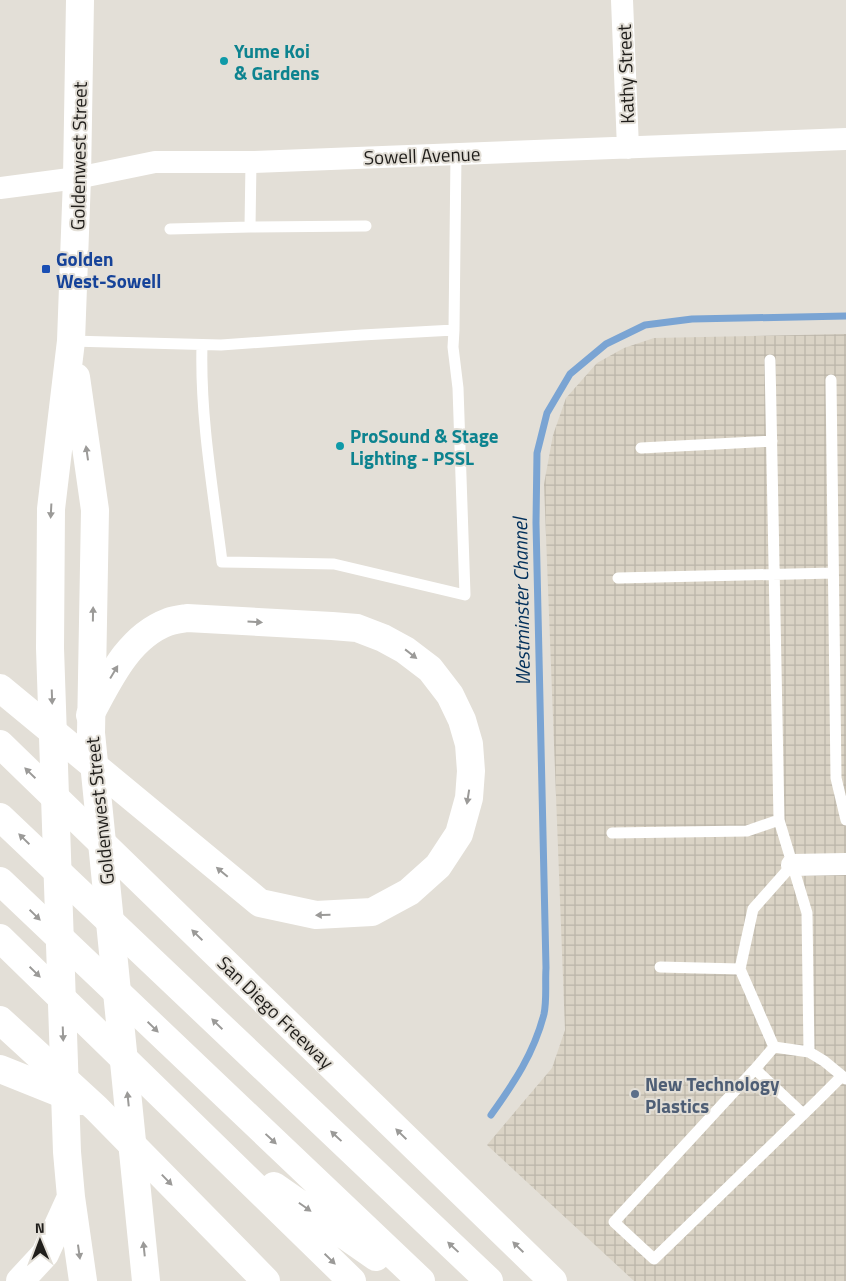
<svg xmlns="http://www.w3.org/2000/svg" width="846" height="1281" viewBox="0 0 846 1281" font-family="'Titillium Web',sans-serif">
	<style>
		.industrial { fill: url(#industrial-grid) }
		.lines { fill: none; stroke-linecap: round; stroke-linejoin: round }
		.stream { stroke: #7aa4d3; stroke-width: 7 }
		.lane { stroke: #fff; stroke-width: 11 }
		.street { stroke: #fff; stroke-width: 22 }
		.secondary { stroke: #fff; stroke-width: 28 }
		.highway { stroke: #fff; stroke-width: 28 }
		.oneway { fill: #9b9a98 }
		.culture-dot { fill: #0f9aa8; stroke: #e3dfd7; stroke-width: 2 }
		.transit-dot { fill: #1a4fb4; stroke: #e3dfd7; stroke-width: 2 }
		.service-dot { fill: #5c6f8a; stroke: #e3dfd7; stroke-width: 2 }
		.labels { text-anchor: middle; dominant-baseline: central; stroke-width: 4; stroke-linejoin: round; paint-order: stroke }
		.culture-label { font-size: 19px; font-weight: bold; fill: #0d838f; stroke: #e3dfd7; text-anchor: start }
		.street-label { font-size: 19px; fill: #201e1b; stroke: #e3dfd7 }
		.transit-label { font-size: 19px; font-weight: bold; fill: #164399; stroke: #e3dfd7; text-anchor: start }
		.service-label { font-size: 19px; font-weight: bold; fill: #4e5e75; stroke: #e3dfd7; text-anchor: start }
		.water-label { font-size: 20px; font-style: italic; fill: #002f5a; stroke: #e3dfd7 }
	</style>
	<defs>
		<pattern id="industrial-grid" width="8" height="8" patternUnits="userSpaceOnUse" patternTransform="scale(1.25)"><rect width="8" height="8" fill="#dad3c5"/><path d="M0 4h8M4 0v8" fill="none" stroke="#bbb5a9"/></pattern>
	</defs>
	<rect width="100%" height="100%" fill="#e3dfd7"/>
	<!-- industrial -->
	<path class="industrial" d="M846 334V1281H634L487 1145 552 1068 565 1030 544 484 553 435 566 398 597 363 624 348 654 338Z"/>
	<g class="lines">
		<!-- stream -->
		<path class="stream" d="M491 1115C514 1083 534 1053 544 1014 547 1000 545 982 546 968L536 523 537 453 547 413 570 374 606 344 645 325 692 319 846 316"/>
		<!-- lane -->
		<path class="lane" d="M251 162 250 227 366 226
			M170 229 250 227
			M454 330 456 154
			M71 341 221 345 362 335 454 330 453 347 458 388 465 595 334 564 222 562C213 490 200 417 202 345
			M770 360 779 820 807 913 809 1052 824 1061 846 1079
			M831 380 836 778 846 820
			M641 448 772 441
			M618 578 833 573
			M612 833 747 831 779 820
			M792 865 753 909 740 969 774 1047 809 1052
			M660 967 740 969
			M755 1069 774 1047
			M803 1114 755 1069 614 1222 654 1259 816 1102 842 1076"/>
		<!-- street -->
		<path class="street" d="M622 0 628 148
			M0 188 77 178 155 162H251L846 139
			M792 865 846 864"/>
		<!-- secondary -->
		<path class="secondary" d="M80 0 77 178 71 341 51 509 50 648 67 1152 71 1197 83 1281
			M76 377 95 510 91 733 146 1281
			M20 1281 45 1254 71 1197"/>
		<!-- highway -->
		<path class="highway" d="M0 688 260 903 316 915 372 912 409 892 438 866 459 834 469 798 471 771 469 744 462 720 450 695 430 669 405 650 383 638 357 628 332 626 187 618C181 619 174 620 168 622 128 637 109 680 90 715
			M0 744 553 1281
			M0 817 489 1281
			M0 881 421 1281
			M0 938 352 1281
			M0 1020 96 1108 266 1281
			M0 1069 80 1101
			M274 1186 376 1257"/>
	</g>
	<!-- one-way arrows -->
	<defs><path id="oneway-solid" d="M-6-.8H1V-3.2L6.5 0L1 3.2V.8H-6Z" transform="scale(1.25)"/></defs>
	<g class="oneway">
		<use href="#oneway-solid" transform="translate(87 453) rotate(-98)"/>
		<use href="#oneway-solid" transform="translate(51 511) rotate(93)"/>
		<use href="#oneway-solid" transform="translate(93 614) rotate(-89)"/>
		<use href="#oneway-solid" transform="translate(255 622) rotate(3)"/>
		<use href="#oneway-solid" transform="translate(411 654) rotate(38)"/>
		<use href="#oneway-solid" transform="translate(114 672) rotate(-59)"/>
		<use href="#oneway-solid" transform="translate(52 697) rotate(88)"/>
		<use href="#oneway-solid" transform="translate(30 773) rotate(-136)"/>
		<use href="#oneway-solid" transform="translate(468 797) rotate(99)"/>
		<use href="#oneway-solid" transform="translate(24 839) rotate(-136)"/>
		<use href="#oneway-solid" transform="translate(222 872) rotate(-140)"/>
		<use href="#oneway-solid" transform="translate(35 915) rotate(44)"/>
		<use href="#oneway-solid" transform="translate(323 915) rotate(178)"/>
		<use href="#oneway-solid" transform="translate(197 935) rotate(-136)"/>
		<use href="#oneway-solid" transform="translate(35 972) rotate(44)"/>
		<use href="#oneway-solid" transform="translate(217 1024) rotate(-136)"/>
		<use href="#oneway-solid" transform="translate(153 1027) rotate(44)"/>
		<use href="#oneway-solid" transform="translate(63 1034) rotate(88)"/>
		<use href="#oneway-solid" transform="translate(128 1099) rotate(-96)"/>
		<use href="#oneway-solid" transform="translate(401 1134) rotate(-136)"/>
		<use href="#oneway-solid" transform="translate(336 1136) rotate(-137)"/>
		<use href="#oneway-solid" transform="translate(271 1139) rotate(43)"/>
		<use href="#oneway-solid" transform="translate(167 1180) rotate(46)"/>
		<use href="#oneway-solid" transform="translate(305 1207) rotate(35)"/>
		<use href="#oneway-solid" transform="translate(453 1247) rotate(-137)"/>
		<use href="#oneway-solid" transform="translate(518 1247) rotate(-136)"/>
		<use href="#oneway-solid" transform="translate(144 1249) rotate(-96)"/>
		<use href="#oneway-solid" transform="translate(79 1252) rotate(82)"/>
		<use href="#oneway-solid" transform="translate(330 1259) rotate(44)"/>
	</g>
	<!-- markers -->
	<g class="culture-dot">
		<circle cx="224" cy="61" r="5"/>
		<circle cx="340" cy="446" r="5"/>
	</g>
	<rect class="transit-dot" x="41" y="264" width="10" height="10" rx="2.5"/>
	<circle class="service-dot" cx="635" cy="1094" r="5"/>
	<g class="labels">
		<!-- culture labels -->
		<g class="culture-label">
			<text x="234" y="50">Yume Koi<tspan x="234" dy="22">&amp; Gardens</tspan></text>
			<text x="350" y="435">ProSound &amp; Stage<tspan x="350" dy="22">Lighting - PSSL</tspan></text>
		</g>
		<!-- street labels -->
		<g class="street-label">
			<text transform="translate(625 74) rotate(-92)">Kathy Street</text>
			<text transform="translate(422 155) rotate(-2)">Sowell Avenue</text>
			<text transform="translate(78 156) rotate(-89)">Goldenwest Street</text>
			<text transform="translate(99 811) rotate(-96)">Goldenwest Street</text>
			<text transform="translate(276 1012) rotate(44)">San Diego Freeway</text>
		</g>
		<!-- transit labels -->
		<g class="transit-label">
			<text x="56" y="258">Golden<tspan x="56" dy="22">West-Sowell</tspan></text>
		</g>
		<!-- service labels -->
		<g class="service-label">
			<text x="645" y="1083">New Technology<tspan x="645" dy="22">Plastics</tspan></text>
		</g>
		<!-- water labels -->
		<g class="water-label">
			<text transform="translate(521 602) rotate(-91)">Westminster Channel</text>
		</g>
	</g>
	<!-- north arrow -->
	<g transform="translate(40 1241) rotate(359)" stroke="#e3dfd7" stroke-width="4" paint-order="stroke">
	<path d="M0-4L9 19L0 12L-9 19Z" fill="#201e1b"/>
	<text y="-8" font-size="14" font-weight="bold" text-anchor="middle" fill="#201e1b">N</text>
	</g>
</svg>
